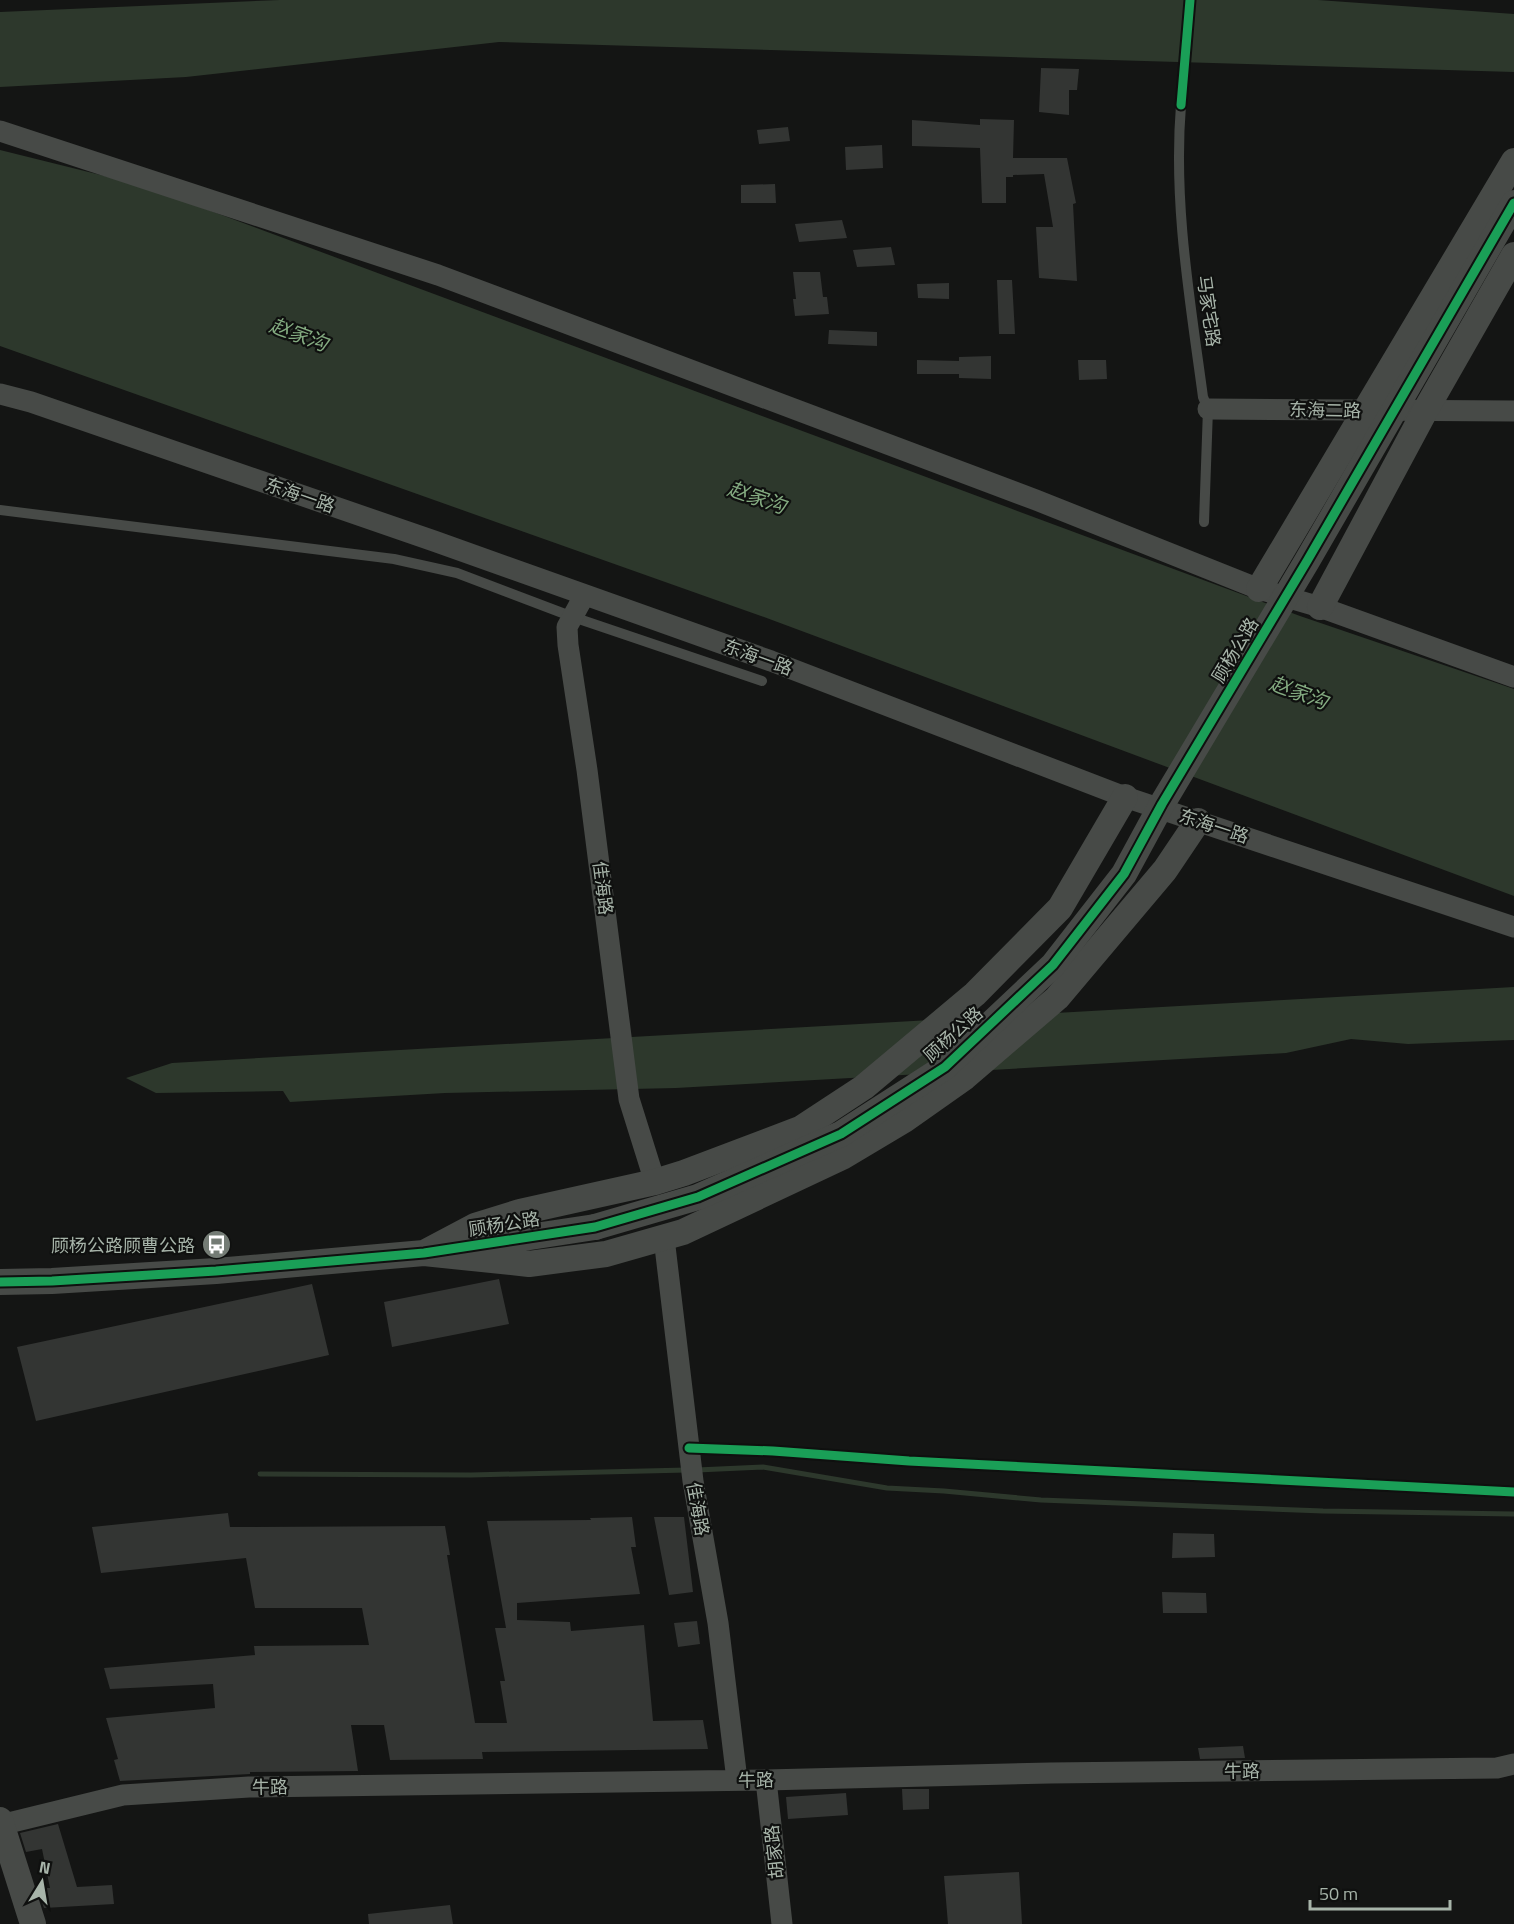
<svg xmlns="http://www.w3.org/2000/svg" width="1514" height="1924" viewBox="0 0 1514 1924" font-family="'Titillium Web','Noto Sans SC',sans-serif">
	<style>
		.water { fill: #2d382c }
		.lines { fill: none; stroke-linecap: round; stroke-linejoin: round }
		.stream { stroke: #2d382c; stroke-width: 5 }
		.building { fill: #333533 }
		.service { stroke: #474a47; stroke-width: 10 }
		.minor { stroke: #474a47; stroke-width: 21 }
		.tertiary { stroke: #474a47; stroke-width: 26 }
		.tertiary-bridge { stroke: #474a47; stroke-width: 26 }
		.cycleway-casing { stroke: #0f100f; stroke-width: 13 }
		.cycleway { stroke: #1a9f57; stroke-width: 9 }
		.labels { text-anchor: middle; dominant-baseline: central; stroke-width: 4.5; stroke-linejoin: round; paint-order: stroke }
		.street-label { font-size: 18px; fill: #a7b4a9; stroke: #0f100f }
		.poi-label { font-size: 18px; fill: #a7b4a9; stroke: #0f100f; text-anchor: end }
		.water-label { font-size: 20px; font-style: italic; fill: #84ab81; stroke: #0f100f }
	</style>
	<rect width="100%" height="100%" fill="#141514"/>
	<!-- water -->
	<path class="water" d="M280 0H1318L1514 14V72L499 42 186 77 0 87V12Z
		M0 150 141 185 1300 616 1514 689V896L761 616 0 346Z
		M1514 987V1040L1408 1044 1351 1039 1286 1053 676 1088 445 1093 290 1102 283 1091 156 1093 126 1078 172 1063Z"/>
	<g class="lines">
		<!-- stream -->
		<path class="stream" d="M697 1470 763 1467 887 1488 944 1491 1041 1500 1323 1511 1514 1514
			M260 1474 471 1475 687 1470"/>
	</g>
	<!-- building -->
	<path class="building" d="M1041 68 1079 69 1077 90H1069V115L1039 112Z
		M980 119 1014 120 1013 158H1067L1076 203 1073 204 1077 281 1039 278 1036 227H1053L1044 174 1013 175V177H1006V203H982L980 148 912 146V120L980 125Z
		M788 127 790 141 759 144 757 130Z
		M882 145 883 168 846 170 845 147Z
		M775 184 776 203H741V185Z
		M842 220 847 238 799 242 795 224Z
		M891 247 895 265 857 267 853 250Z
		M793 272H820L823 297H827L829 314 795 316 793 299H796Z
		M997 280H1012L1015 334H999Z
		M949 283V299L918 298 917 284Z
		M829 330 877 332V346L828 344Z
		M991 356V379L959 378V374H917V360L959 361V357Z
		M1078 360H1106L1107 379 1079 380Z
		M499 1279 509 1324 392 1347 384 1302Z
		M312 1284 329 1355 36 1421 17 1347Z
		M228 1513 230 1527 445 1526 450 1555H447L475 1723H507L500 1681H505L495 1628H506L487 1521 591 1520 590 1518 632 1517 636 1547H631L640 1594 517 1603V1620L570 1622 571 1631 644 1625 653 1721 703 1720 708 1749 482 1752 483 1759 390 1760 384 1725H351L358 1771 250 1772V1774L120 1781 114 1760 118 1759 106 1718 215 1708 213 1684 110 1689 104 1668 255 1655 254 1646 369 1645 362 1608H255L246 1558 101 1573 92 1527Z
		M654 1517H684L693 1592 669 1595Z
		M1173 1533 1214 1534 1215 1557 1172 1558Z
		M1162 1592 1206 1593 1207 1613H1163Z
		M697 1621 700 1644 678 1647 674 1623Z
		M1243 1746 1245 1758 1200 1759 1198 1748Z
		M902 1789H929V1809L903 1810Z
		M846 1793 848 1815 788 1819 786 1797Z
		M58 1824 77 1887 112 1885 114 1904 44 1908 37 1888H50L42 1849 26 1852 20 1833Z
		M1019 1872 1022 1924H948L944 1876Z
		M450 1905 453 1924H369L368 1914Z"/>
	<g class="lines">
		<!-- service -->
		<path class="service" d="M1181 105C1173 203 1190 300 1203 397L1208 409 1204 522
			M0 510 394 559 457 573 573 617 762 681"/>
		<!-- minor -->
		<path class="minor" d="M0 131 438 275 1036 500 1259 589 1320 607 1514 677
			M0 394 31 402 434 541 771 661 1125 797 1514 927
			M1208 409 1514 411
			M584 596 567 627 568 645 587 770 629 1099 655 1182
			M664 1238 693 1481 718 1623 737 1780
			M766 1780 782 1924
			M0 1825 123 1795 249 1787 766 1780 1050 1773 1497 1768 1514 1764"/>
		<!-- tertiary -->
		<path class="tertiary" d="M1259 589 1514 161
			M1320 607 1425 411 1514 255
			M424 1253 529 1264 606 1254 683 1232 842 1157 904 1120 965 1077 1057 998 1165 870 1198 821
			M424 1253 475 1226 520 1212 655 1182 684 1173 800 1129 864 1087 975 994 1060 908 1125 797
			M0 1282 52 1281 216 1271 424 1253 595 1227
			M0 1820 33 1924"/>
		<!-- tertiary-bridge -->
		<path class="tertiary-bridge" d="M595 1227 698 1197 841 1134 945 1067 1053 965 1124 874 1162 804 1307 561 1514 203"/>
		<defs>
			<path id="cycleway" d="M1181 105 1190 0
				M0 1282 52 1281 216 1271 424 1253 595 1227 698 1197 841 1134 945 1067 1053 965 1124 874 1162 804 1307 561 1514 203
				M689 1448 773 1451 909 1461 1514 1492"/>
		</defs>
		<!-- cycleway casing -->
		<use href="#cycleway" class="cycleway-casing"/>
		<!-- cycleway -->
		<use href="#cycleway" class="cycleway"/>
	</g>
	<!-- icons -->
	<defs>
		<symbol id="bus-disc" viewBox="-11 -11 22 22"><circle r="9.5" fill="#747c75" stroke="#0f100f"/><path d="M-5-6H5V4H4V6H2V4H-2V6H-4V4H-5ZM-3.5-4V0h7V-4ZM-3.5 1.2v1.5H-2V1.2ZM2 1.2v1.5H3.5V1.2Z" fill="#fff"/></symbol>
	</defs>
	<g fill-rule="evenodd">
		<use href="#bus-disc" x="200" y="1228" width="33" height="33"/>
	</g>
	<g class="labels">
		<!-- street labels -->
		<g class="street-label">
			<text transform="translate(1209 311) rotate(82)">马家宅路</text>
			<text transform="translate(1325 410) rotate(1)">东海二路</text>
			<text transform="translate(300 495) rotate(19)">东海一路</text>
			<text transform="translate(1235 650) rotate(-59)">顾杨公路</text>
			<text transform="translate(758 657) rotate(20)">东海一路</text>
			<text transform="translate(1214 826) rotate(18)">东海一路</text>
			<text transform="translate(603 888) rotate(83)">佳海路</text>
			<text transform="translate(953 1034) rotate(-42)">顾杨公路</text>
			<text transform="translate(504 1224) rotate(-9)">顾杨公路</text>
			<text transform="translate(698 1509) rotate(80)">佳海路</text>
			<text transform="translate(1242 1771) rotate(-1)">牛路</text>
			<text transform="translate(756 1780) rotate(-1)">牛路</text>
			<text transform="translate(270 1787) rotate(-1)">牛路</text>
			<text transform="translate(774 1852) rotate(-96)">胡家路</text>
		</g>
		<!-- poi labels -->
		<g class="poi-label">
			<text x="195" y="1245">顾杨公路顾曹公路</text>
		</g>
		<!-- water labels -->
		<g class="water-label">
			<text transform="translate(299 334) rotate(20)">赵家沟</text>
			<text transform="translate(757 497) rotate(19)">赵家沟</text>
			<text transform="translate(1299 692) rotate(20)">赵家沟</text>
		</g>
	</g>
	<!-- north arrow -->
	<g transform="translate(42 1882) rotate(11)" stroke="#0f100f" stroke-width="4.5" paint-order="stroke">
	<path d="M0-4.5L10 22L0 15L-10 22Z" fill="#a7b4a9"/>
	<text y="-9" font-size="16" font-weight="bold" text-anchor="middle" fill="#a7b4a9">N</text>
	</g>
	<!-- scale -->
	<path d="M1310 1900v9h140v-9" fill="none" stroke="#a7b4a9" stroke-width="3"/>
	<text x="1319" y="1900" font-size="18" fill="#a7b4a9" stroke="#0f100f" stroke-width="4.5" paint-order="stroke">50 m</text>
</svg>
